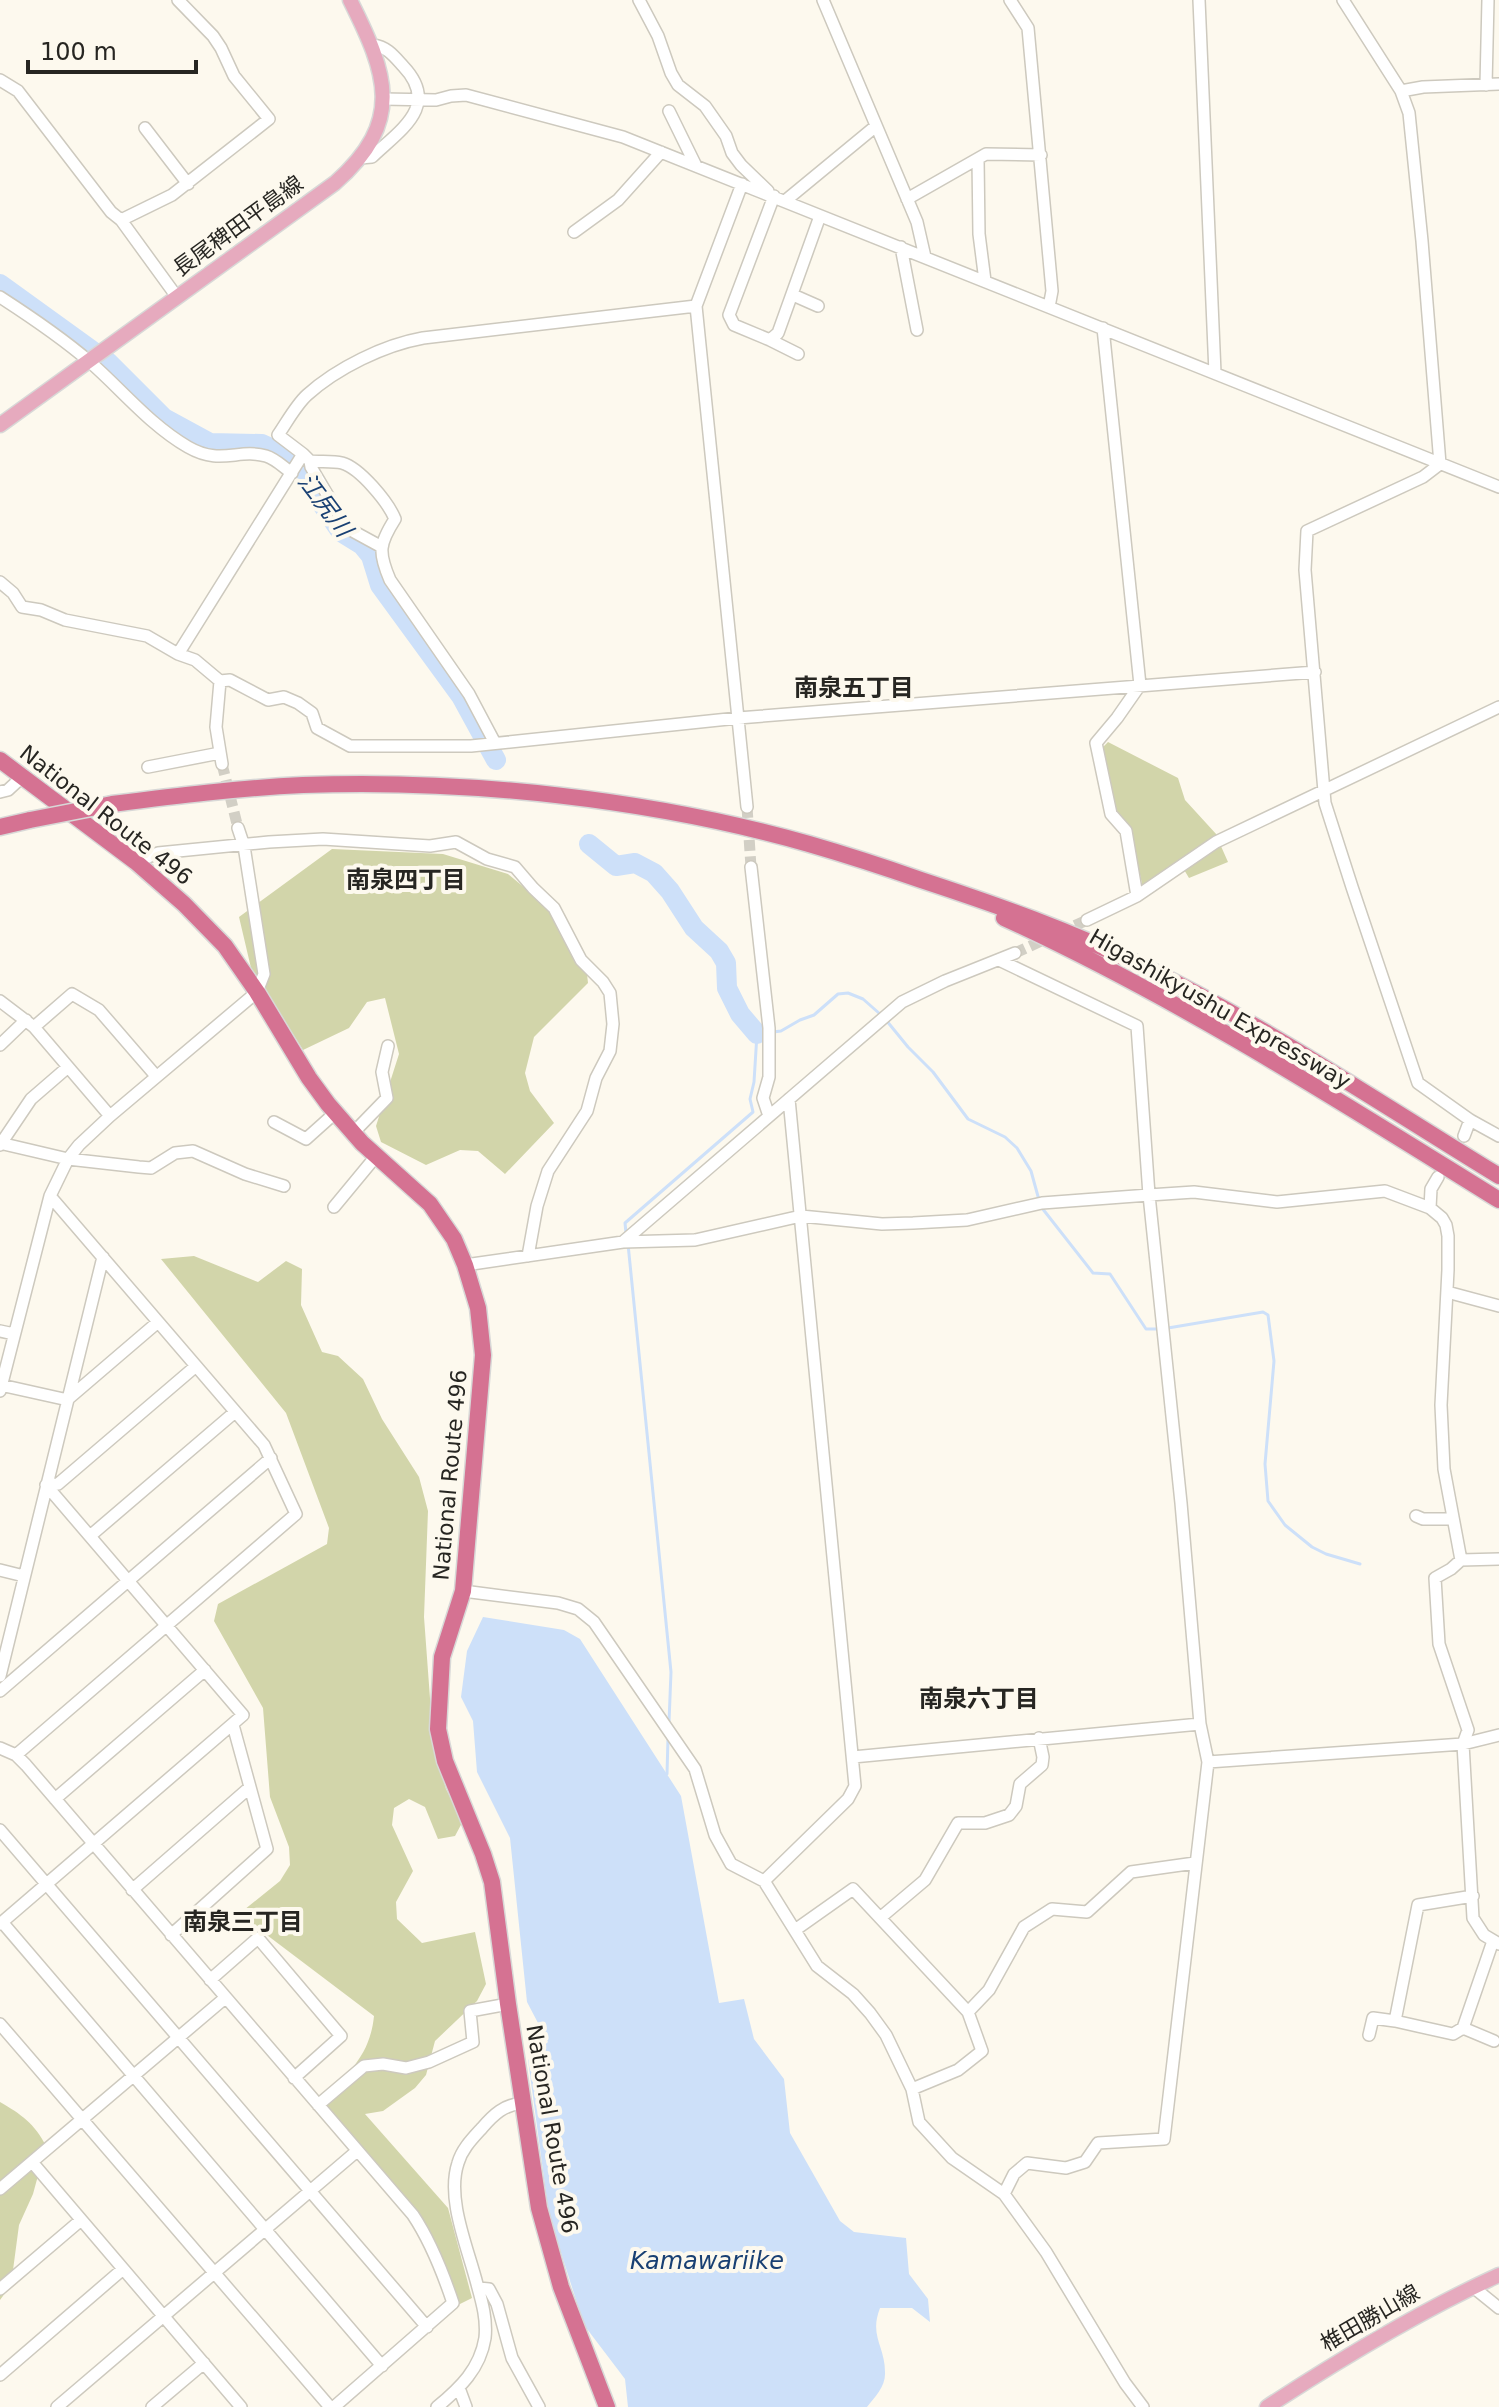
<svg xmlns="http://www.w3.org/2000/svg" width="1499" height="2407" viewBox="0 0 1499 2407" font-family="'DejaVu Sans','Noto Sans JP',sans-serif">
	<style>
		.green { fill: #d2d5aa }
		.water { fill: #cde0f9 }
		.lines { fill: none; stroke-linecap: round; stroke-linejoin: round }
		.stream { stroke: #cde0f9; stroke-width: 3 }
		.river { stroke: #cde0f9; stroke-width: 20 }
		.minor-tunnel { stroke: #d2cfc5; stroke-width: 11; stroke-dasharray: 11 5.5; stroke-linecap: butt }
		.minor-casing { stroke: #cdc9be; stroke-width: 14 }
		.major-casing { stroke: #d8d8d7; stroke-width: 17 }
		.highway-casing { stroke: #d8d8d7; stroke-width: 19 }
		.minor { stroke: #fff; stroke-width: 11 }
		.major { stroke: #e6aabe; stroke-width: 14 }
		.highway { stroke: #d57292; stroke-width: 16 }
		.highway-bridge-casing { stroke: #d8d8d7; stroke-width: 19; stroke-linecap: butt }
		.highway-bridge { stroke: #d57292; stroke-width: 16 }
		.labels { text-anchor: middle; dominant-baseline: central; stroke-width: 8; stroke-linejoin: round; paint-order: stroke }
		.street-label { font-size: 22px; fill: #272622; stroke: #fdf9ee }
		.water-label { font-size: 24px; font-style: italic; fill: #194073; stroke: #fdf9ee }
		.neighbourhood-label { font-size: 24px; font-weight: bold; fill: #272622; stroke: #fdf9ee }
	</style>
	<rect width="100%" height="100%" fill="#fdf9ee"/>
	<!-- green -->
	<path class="green" d="M1108 742 1178 778 1185 800 1217 835 1143 888 1129 827 1116 811 1102 748Z
		M1220 844 1228 862 1189 878 1183 868Z
		M332 849 443 854 508 874 549 908 586 965 588 983 534 1037 525 1073 530 1091 554 1123 505 1174 478 1151 460 1150 426 1165 381 1142 376 1126 399 1054 385 998 367 1002 349 1028 303 1050 251 968 239 917Z
		M194 1256 258 1282 286 1261 302 1269 301 1305 322 1352 338 1356 363 1379 382 1419 419 1477 428 1511 424 1617 433 1739 446 1789 463 1821 455 1836 438 1839 425 1807 409 1799 394 1808 392 1825 413 1871 396 1902 397 1919 422 1943 475 1932 486 1984 477 2001 435 2041 426 2075 415 2088 383 2111 365 2114 448 2208 472 2298 460 2304 427 2227 322 2101C348 2073 370 2056 374 2016L239 1914 280 1881 290 1865 289 1847 270 1797 263 1708 214 1621 218 1604 327 1544 329 1528 286 1413 161 1259Z
		M0 2102C21 2114 35 2124 46 2146L33 2194 19 2225 11 2285 0 2300Z"/>
	<!-- water -->
	<path class="water" d="M483 1617 564 1630 580 1639 681 1796 719 2003 744 1999 754 2039 784 2079 790 2133 840 2221 854 2232 906 2238 909 2274 928 2299 930 2322 912 2308H880C869 2336 885 2346 885 2372 886 2386 875 2397 867 2407H628L625 2379 584 2325 549 2215 528 2060 548 2042 527 2002 510 1838 477 1772 473 1721 461 1697 467 1651Z"/>
	<g class="lines">
		<!-- stream -->
		<path class="stream" d="M886 1020 908 1047 933 1072 968 1119 1005 1137 1017 1148 1031 1171 1039 1200
			M1042 1208 1093 1273 1110 1274 1146 1329H1160
			M626 1233 625 1223 753 1112 750 1099 754 1082 757 1034 781 1031 800 1020 814 1015 838 994 848 993 863 999 880 1014
			M628 1244 671 1672 669 1722
			M1168 1328 1263 1312 1268 1315 1274 1361 1265 1464 1268 1501 1285 1525 1312 1547 1326 1554 1360 1564
			M667 1774 668 1738"/>
		<!-- river -->
		<path class="river" d="M0 284 108 362 164 418 210 443 262 444 290 457 306 473 313 491 341 532 362 545 371 556 380 585 461 696 496 760
			M589 844 616 866 635 863 654 873 670 891 694 928 719 951 726 963 727 988 740 1014 757 1034"/>
		<!-- minor-tunnel -->
		<path class="minor-tunnel" d="M222 764 238 828
			M747 807 751 867
			M1015 953 1087 920"/>
		<defs>
			<path id="minor" d="M639 0 658 36 671 73 678 85 705 106 726 136 732 153 741 165 768 191
				M823 0 917 222 925 257
				M1010 0 1028 28 1052 291 1049 307
				M1199 0 1215 373
				M1343 0 1401 91 1409 113 1422 241 1440 464
				M0 80 18 91 111 212 121 220 177 297
				M1486 85 1488 0
				M1401 91 1423 87 1499 84
				M383 99 436 100 451 96 466 95 623 137 1499 487
				M669 111 696 166
				M145 128 188 184
				M360 158 372 157C400 130 441 106 403 66 393 55 387 47 373 45
				M978 159 979 234 985 281
				M742 184 696 306 747 807
				M774 196 729 315 734 325 770 340 778 333 820 216
				M907 199 986 154 1041 155
				M785 201 876 126
				M121 220 172 195 269 119 234 76 221 48 213 36 178 0
				M574 232 618 200 661 152
				M901 247 917 330
				M793 295 818 306
				M0 297C31 317 62 338 90 362 122 390 150 425 188 447 221 466 238 448 266 456 276 459 283 467 292 473
				M1103 328 1140 685 1117 718 1096 743 1111 814 1126 831 1137 896
				M770 340 798 354
				M303 454 310 461C320 462 333 461 342 463 360 468 388 502 395 519 379 544 378 552 390 580L469 694 495 743
				M310 461 311 467 347 528 380 546
				M1440 464 1423 477 1307 531 1305 570 1325 803 1352 887 1418 1083 1470 1120 1499 1136
				M0 582 13 593 22 607 41 610 65 620 147 636 178 654
				M220 681 230 680 268 700 284 697 298 703 312 713 317 728 350 746H471L738 718 1315 672
				M222 764 216 727 220 681 195 660 178 654 303 454 278 435C287 422 296 405 307 395 337 368 384 345 423 338L696 306
				M148 767 220 753
				M0 792 8 790 22 777
				M136 862 158 853 269 842 323 839 430 846 456 842 487 859 515 867 533 888 554 908 581 960 603 982 610 993 613 1024 610 1051 596 1078 587 1111 548 1171 537 1206 528 1256
				M751 867 769 1028V1077L763 1098 769 1116
				M1087 920 1137 896 1216 842 1499 707
				M999 960 1137 1026 1149 1195 1181 1503 1200 1724 1208 1762 1164 2139 1098 2143 1085 2162 1066 2168 1027 2163 1014 2174 1004 2194
				M0 1001 34 1027 110 1116
				M34 1027 72 994 99 1010 156 1076
				M0 1045 26 1020
				M274 1122 306 1139 335 1113
				M353 1133 387 1098 382 1072 388 1046
				M1464 1136 1470 1120
				M0 1143 68 1159 139 1167 151 1168 175 1153 193 1151 245 1174 284 1186
				M0 1145 31 1099 68 1067
				M334 1207 377 1155
				M1430 1208 1431 1189 1438 1177
				M624 1241 902 1002 945 981 1015 953
				M465 1265 623 1242 695 1240 801 1216 882 1224 913 1223 967 1220 1042 1203 1149 1195 1194 1192 1277 1202 1385 1191 1430 1208 1442 1218 1446 1225 1448 1236V1270L1441 1405 1444 1469 1461 1560
				M1447 1292 1499 1306
				M0 1331 14 1334
				M1 1385 68 1400
				M0 1391 50 1196 68 1159 79 1145 110 1116 257 992 264 974 244 846 238 828
				M68 1399 158 1322
				M46 1485 58 1484 196 1366
				M1416 1516 1423 1519H1453
				M90 1536 235 1412
				M1499 1559 1461 1560 1451 1569 1435 1578 1439 1644 1468 1730 1463 1744 1473 1918 1484 1935 1499 1944
				M0 1570 24 1576
				M463 1591 558 1603 578 1609 594 1622 695 1769 715 1835 731 1864 764 1881 817 1966 853 1994 870 2013 886 2035 912 2089 919 2122 952 2158 1004 2194 1046 2252 1125 2383 1143 2407
				M0 1676 103 1257
				M0 1691 271 1458
				M0 1748 16 1755 26 1765 413 2215C431 2242 443 2273 453 2303L334 2407
				M16 1755 296 1514 264 1445 50 1196
				M853 1757 1200 1724
				M1208 1762 1463 1744 1499 1735
				M55 1799 205 1670
				M0 1830 427 2327
				M764 1881 848 1799 855 1786 789 1099
				M132 1890 249 1788
				M1473 1896 1418 1905 1395 2021 1453 2034 1463 2028 1494 2041
				M880 1918 925 1880 958 1823H985L1009 1815 1016 1806 1020 1784 1042 1765 1043 1757 1039 1738
				M2 1922 382 2366
				M0 1924 243 1715 46 1485
				M795 1930 853 1889 968 2012 982 2051 958 2070 912 2089
				M171 1935 267 1849 233 1725
				M210 1980 258 1938 341 2036 294 2078
				M968 2012 989 1990 1024 1927 1052 1909 1087 1912 1131 1872 1195 1863
				M0 2024 330 2407
				M1463 2028 1493 1941
				M1369 2035 1373 2018 1395 2021
				M318 2105 364 2066 383 2064 406 2068 429 2062 473 2042 470 2011 508 2004
				M32 2162 241 2407
				M0 2189 225 1998
				M1473 2287 1499 2308
				M479 2288 489 2289 497 2304 512 2358 539 2407
				M0 2289 81 2220
				M0 2375 123 2269
				M459 2388 466 2407
				M57 2407 357 2151
				M152 2407 204 2363
				M437 2407C460 2388 480 2369 485 2338 487 2319 482 2302 477 2284 468 2248 446 2199 458 2163 462 2149 472 2139 482 2128 494 2114 504 2105 522 2103"/>
			<path id="major" d="M0 425 335 183C405 121 387 74 350 0
				M1267 2407C1342 2358 1418 2312 1499 2275"/>
			<path id="highway" d="M0 760 136 862 184 904 225 946 257 992 309 1078 328 1104 362 1143 430 1204 454 1239 465 1265 478 1308 483 1355 463 1591 442 1657 438 1729 445 1761 483 1854 492 1882 508 2004 539 2208 561 2287 607 2407
				M112 804C175 796 239 788 303 785 467 779 651 799 809 844 847 855 884 867 921 880 997 905 1071 931 1142 966 1266 1026 1381 1104 1499 1176
				M0 827 30 820
				M1004 918C1177 997 1338 1100 1499 1200"/>
		</defs>
		<!-- minor casing -->
		<use href="#minor" class="minor-casing"/>
		<!-- major casing -->
		<use href="#major" class="major-casing"/>
		<!-- highway casing -->
		<use href="#highway" class="highway-casing"/>
		<!-- minor -->
		<use href="#minor" class="minor"/>
		<!-- major -->
		<use href="#major" class="major"/>
		<!-- highway -->
		<use href="#highway" class="highway"/>
		<defs>
			<path id="highway-bridge" d="M30 820 112 804"/>
		</defs>
		<!-- highway-bridge casing -->
		<use href="#highway-bridge" class="highway-bridge-casing"/>
		<!-- highway-bridge -->
		<use href="#highway-bridge" class="highway-bridge"/>
	</g>
	<g class="labels">
		<!-- street labels -->
		<g class="street-label">
			<text transform="translate(238 226) rotate(-36)">長尾稗田平島線</text>
			<text transform="translate(106 815) rotate(38)">National Route 496</text>
			<text transform="translate(1220 1009) rotate(30)">Higashikyushu Expressway</text>
			<text transform="translate(450 1475) rotate(-85)">National Route 496</text>
			<text transform="translate(552 2129) rotate(80)">National Route 496</text>
			<text transform="translate(1370 2318) rotate(-30)">椎田勝山線</text>
		</g>
		<!-- water labels -->
		<g class="water-label">
			<text transform="translate(325 505) rotate(53)">江尻川</text>
			<text x="707" y="2261">Kamawariike</text>
		</g>
		<!-- neighbourhood labels -->
		<g class="neighbourhood-label">
			<text x="854" y="688">南泉五丁目</text>
			<text x="406" y="880">南泉四丁目</text>
			<text x="979" y="1699">南泉六丁目</text>
			<text x="243" y="1922">南泉三丁目</text>
		</g>
	</g>
	<!-- scale -->
	<path d="M28 60v12h168v-12" fill="none" stroke="#272622" stroke-width="4"/>
	<text x="40" y="60" font-size="24" fill="#272622" stroke="#fdf9ee" stroke-width="6" paint-order="stroke">100 m</text>
</svg>
